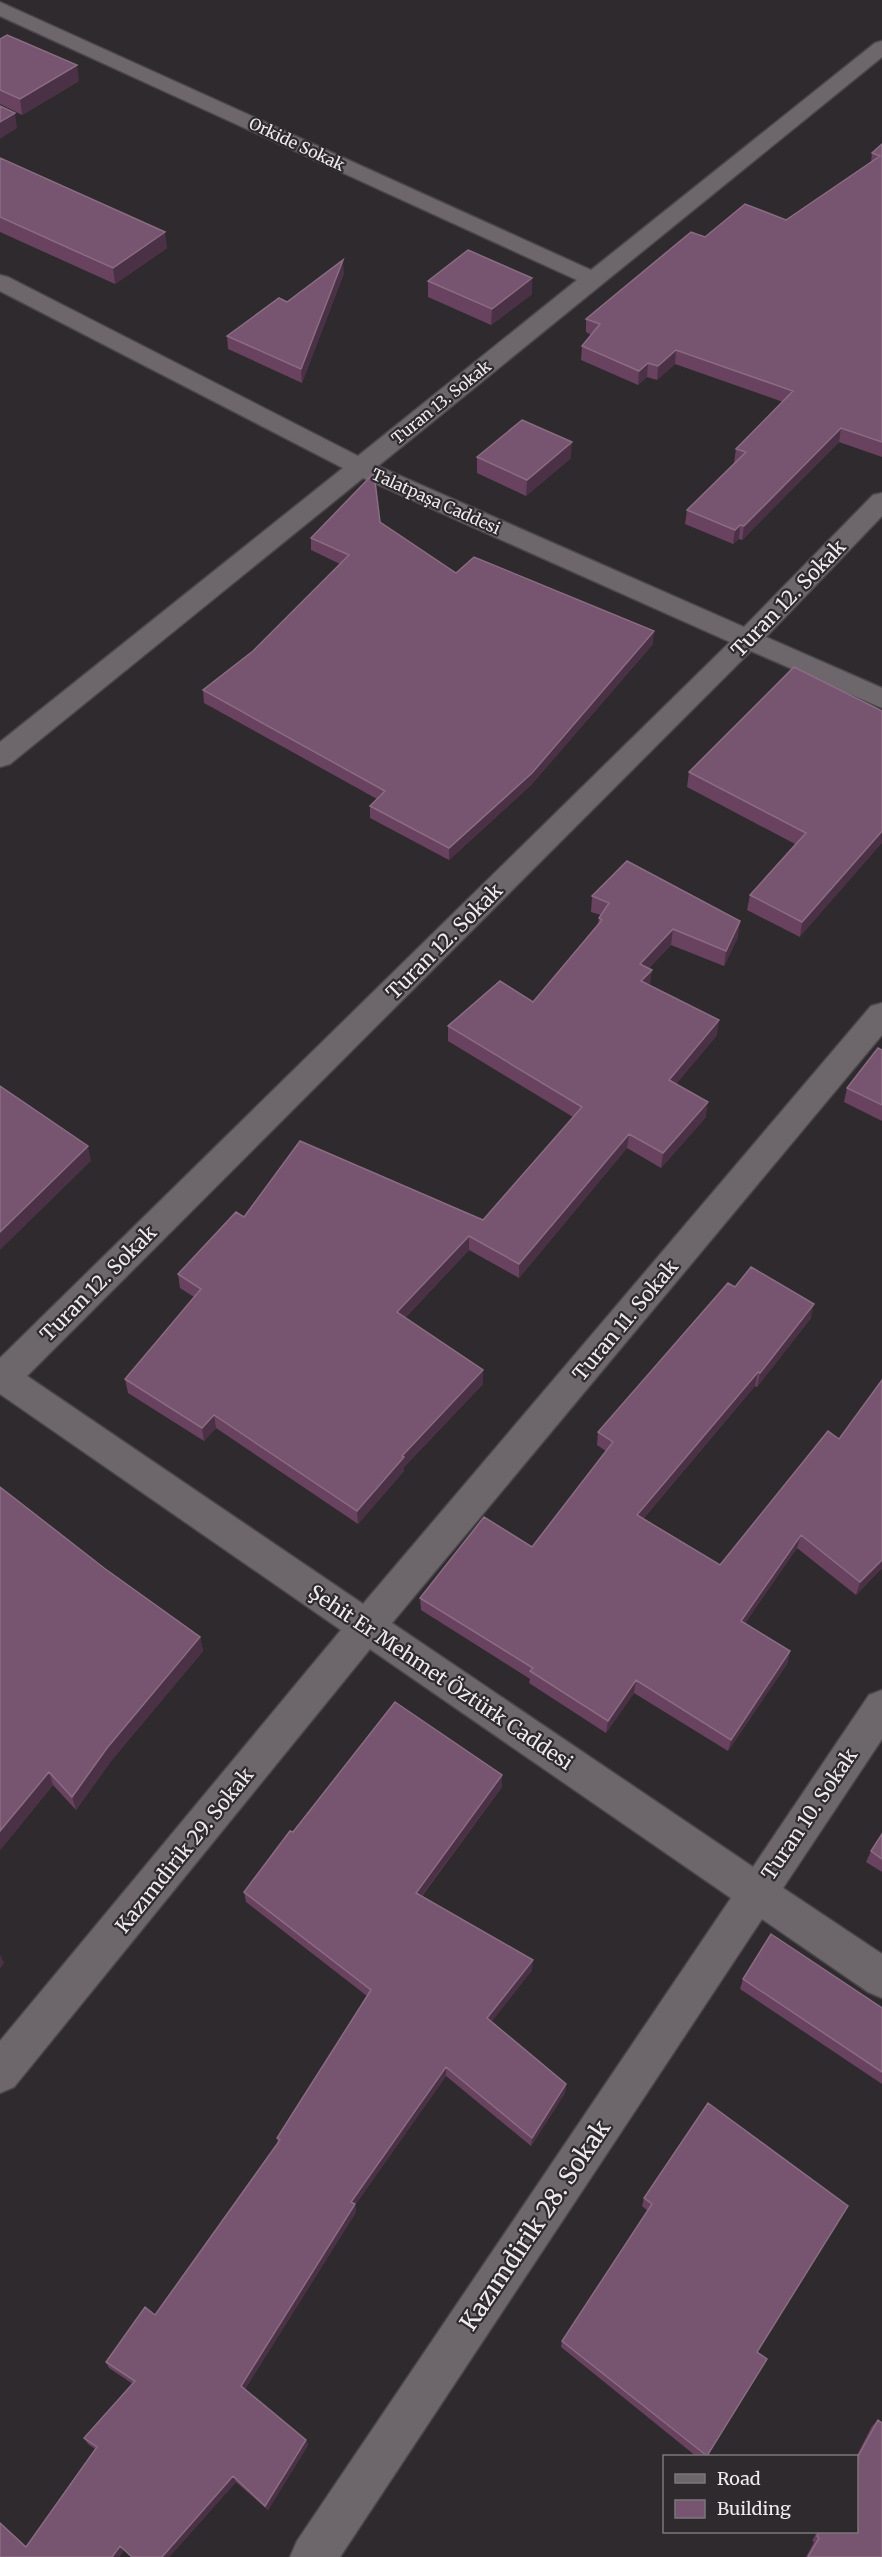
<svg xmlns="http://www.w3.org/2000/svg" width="882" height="2557" viewBox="0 0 882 2557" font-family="Merriweather,serif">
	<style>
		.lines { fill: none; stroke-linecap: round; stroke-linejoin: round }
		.minor-casing { stroke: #4b4649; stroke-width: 3 }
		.minor { fill: #6d676b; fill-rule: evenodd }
		.wall { fill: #694260 }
		.shaded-wall { fill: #4b3145 }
		.building { fill: #77546f; stroke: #8a6c83; stroke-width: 1.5 }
		.labels { text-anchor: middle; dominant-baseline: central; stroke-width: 4.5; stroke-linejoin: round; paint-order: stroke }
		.far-street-label { font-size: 16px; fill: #eeebed; stroke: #2e2a2d }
		.street-label { font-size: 20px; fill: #eeebed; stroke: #2e2a2d }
		.near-street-label { font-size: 24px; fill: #eeebed; stroke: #2e2a2d }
	</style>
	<rect width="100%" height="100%" fill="#2e2a2d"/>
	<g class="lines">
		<defs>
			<path id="minor" d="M0 2 591 270 875 43 882 41V57L378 466 744 627 873 495 882 493V516L766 637 882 688V708L751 651 27 1376 363 1604 871 1006 882 1003V1035L392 1623 753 1867 869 1695 882 1690V1739L783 1888 882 1954V1998L868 1992 762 1919 340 2557H290L297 2541 731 1898 370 1649 14 2087 0 2093V2041L341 1630 0 1394V1358L730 642 363 478 10 764 0 767V742L343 468 0 291V275L8 277 358 456 577 280 0 16Z"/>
		</defs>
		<!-- minor casing -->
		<use href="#minor" class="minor-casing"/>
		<!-- minor -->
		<use href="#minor" class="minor"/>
	</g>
	<!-- wall -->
	<path class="wall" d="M0 39 79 81 22 115 0 104Z
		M882 144V457L839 442 742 540 739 539 733 544 685 524 687 510 735 463H734L736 449 783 402 675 364 657 380 647 377 638 385 581 360 582 346 591 335 586 332V319L705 237 786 220 871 162 872 153Z
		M0 158 167 248 115 284 0 232Z
		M344 273 302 383 228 349 227 336 287 302Z
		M428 281 532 294 491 325 428 297Z
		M477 457 571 458 526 496 477 473Z
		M380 522 456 573 653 644 531 785 449 860 370 818V806L377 799 204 703 203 690 253 651 340 564 311 550V538Z
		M882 711 800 937 747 910 750 895 795 844 687 787 689 772Z
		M592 896 738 937 724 966 671 945 649 968 650 985 717 1035 676 1084 706 1117 661 1168 627 1148 519 1278 469 1250 405 1318 483 1384 404 1467V1471L358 1524 216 1428 204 1441 128 1393 125 1379 194 1297 180 1288 178 1274 244 1217 483 1220 573 1117 448 1041V1026L533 1002 598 924 599 918 601 915 591 912Z
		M882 1050V1121L844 1102 847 1088Z
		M735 1287 811 1318 757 1387 755 1386 643 1519 720 1565 839 1439 882 1380V1568L856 1595 797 1548 745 1623 790 1651 787 1664 728 1751 634 1693 606 1733 529 1683 530 1679 421 1610 420 1598 532 1547 606 1451 597 1445 598 1432Z
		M104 1568 200 1637 203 1651 111 1761 76 1810 53 1785 0 1850Z
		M502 1787 422 1896 532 1970 491 2022 566 2084 565 2093 531 2146 446 2076 355 2205 356 2212 245 2389 306 2440 308 2445 268 2510 236 2482 169 2557H131L124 2550 119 2557H0L26 2547 95 2449 88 2444 84 2438 133 2384 109 2368 106 2362 155 2315 278 2143 277 2138 367 1996 246 1902 244 1892 293 1832Z
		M882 1834V1872L866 1862 871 1851Z
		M743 1979 882 2008V2084L740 1989Z
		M708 2103 758 2352 707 2457H697L561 2347 562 2341 648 2211 642 2206 644 2198Z
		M878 2420 882 2557H806L814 2542 812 2541 817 2532H856V2457L872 2426Z"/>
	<!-- shaded-wall -->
	<path class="shaded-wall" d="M77 65 79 81 22 115 20 99Z
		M15 113 17 128 0 139V122Z
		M165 232 167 248 115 284 113 268Z
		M343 260 344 273 302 383 301 369Z
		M532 278V294L491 325 492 309Z
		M676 350 675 364 657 380 658 366Z
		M648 363 647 377 638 385 639 371Z
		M841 428 839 442 742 540 744 526Z
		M572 442 571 458 526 496 527 480Z
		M740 525 739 539 733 544 735 530Z
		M654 631 653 644 531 785 449 860V848Z
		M882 831V843L800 937 802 922Z
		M740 921 738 937 724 966 726 951Z
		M673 929 671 945 638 979 640 964Z
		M652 970 650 985 639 996 641 981Z
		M719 1020 717 1035 667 1095 669 1080Z
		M708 1102 706 1117 661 1168 663 1153Z
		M629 1134 627 1148 519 1278V1264Z
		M88 1146 91 1161 0 1250V1232Z
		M469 1236V1250L397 1326V1312Z
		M814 1304 811 1318 757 1387 760 1373Z
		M483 1370V1384L404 1467V1471L358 1524 357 1511 402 1456Z
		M758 1372 755 1386 635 1528 637 1515Z
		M214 1415 216 1428 204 1441 202 1428Z
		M801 1535 797 1548 738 1634 741 1621Z
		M882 1560V1568L856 1595 860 1582Z
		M200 1637 203 1651 111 1761 76 1810 72 1797 107 1748Z
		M790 1651 787 1664 728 1751 731 1740Z
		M636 1680 634 1693 606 1733 608 1721Z
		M49 1772 53 1785 0 1850V1831Z
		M502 1775V1787L416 1903V1893Z
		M0 1954 4 1963 0 1969Z
		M533 1960 532 1970 487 2028V2018Z
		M446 2067V2076L355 2205 356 2212 243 2392 241 2386 351 2202Z
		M566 2084 565 2093 531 2146 532 2138Z
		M306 2440 308 2445 268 2510 265 2506Z
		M233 2476 236 2482 169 2557H162Z
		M120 2546 124 2550 119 2557H112Z"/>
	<!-- building -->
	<path class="building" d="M7 35 77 65 20 99 0 90V39Z
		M0 106 15 113 0 122Z
		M882 144V442L841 428 744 526 740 525 735 530 687 510 746 452 736 449 793 391 676 350 658 366 648 363 639 371 582 346 600 324 586 319 691 232 705 237 745 204 786 220 880 156 872 153Z
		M0 158 165 232 113 268 0 217Z
		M468 250 532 278 492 309 428 281Z
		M343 260 301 369 227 336 279 298 287 302Z
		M522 420 572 442 527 480 477 457Z
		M374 473 380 522 456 573 474 557 654 631 532 773 449 848 370 806 385 791 203 690 253 651 349 555 311 538Z
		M794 667 882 711V831L802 922 750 895 806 833 689 772Z
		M627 861 740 921 726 951 673 929 640 964 652 970 641 981 719 1020 669 1080 708 1102 663 1153 629 1134 519 1264 469 1236 397 1312 483 1370 402 1456 404 1457 357 1511 214 1415 202 1428 125 1379 201 1289 178 1274 236 1212 244 1217 300 1141 483 1220 582 1107 448 1026 500 981 533 1002 602 920 599 918 609 903 592 896Z
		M878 1048 882 1050V1105L847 1088Z
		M0 1086 88 1146 0 1232Z
		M751 1267 814 1304 760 1373 758 1372 637 1515 720 1565 828 1431 839 1439 882 1380V1560L860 1582 801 1535 741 1621 790 1651 731 1740 636 1680 608 1721 530 1671 533 1668 420 1598 484 1517 532 1547 613 1442 598 1432 728 1283 735 1287Z
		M0 1487 104 1568 200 1637 107 1748 72 1797 49 1772 0 1831Z
		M395 1702 502 1775 416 1893 533 1960 487 2018 566 2084 532 2138 446 2067 351 2202 355 2204 241 2386 306 2440 265 2506 233 2476 162 2557H132L120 2546 112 2557H0V2523L26 2547 97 2447 84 2438 135 2381 106 2362 145 2307 155 2315 280 2140 277 2138 371 1990 244 1892 290 1831 293 1832Z
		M882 1834V1859L871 1851Z
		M771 1934 882 2008V2072L743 1979Z
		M708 2103 848 2206 757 2352 767 2359 707 2456 562 2341 652 2204 644 2198Z
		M878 2420 882 2423V2557H808L819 2538 817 2536 819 2532H856V2460Z"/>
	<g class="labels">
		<!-- far-street labels -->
		<g class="far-street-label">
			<text transform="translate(297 144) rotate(25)">Orkide Sokak</text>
			<text transform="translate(441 402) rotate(-39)">Turan 13. Sokak</text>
			<text transform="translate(436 501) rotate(24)">Talatpaşa Caddesi</text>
		</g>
		<!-- street labels -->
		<g class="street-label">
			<text transform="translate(788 598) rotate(-46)">Turan 12. Sokak</text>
			<text transform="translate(444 941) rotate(-45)">Turan 12. Sokak</text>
			<text transform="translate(98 1283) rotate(-45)">Turan 12. Sokak</text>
			<text transform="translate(625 1320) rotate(-50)">Turan 11. Sokak</text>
			<text transform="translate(441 1677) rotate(34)">Şehit Er Mehmet Öztürk Caddesi</text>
			<text transform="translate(809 1814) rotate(-56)">Turan 10. Sokak</text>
			<text transform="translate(184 1850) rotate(-51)">Kazımdirik 29. Sokak</text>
		</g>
		<!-- near-street labels -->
		<g class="near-street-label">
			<text transform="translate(535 2225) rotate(-56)">Kazımdirik 28. Sokak</text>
		</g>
	</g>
	<!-- legend -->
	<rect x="663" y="2455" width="195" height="78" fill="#2e2a2d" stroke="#7b777a" stroke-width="1.5"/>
	<rect x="675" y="2474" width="30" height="9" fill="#6d676b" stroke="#7b777a" stroke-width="1.5"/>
	<text x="717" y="2485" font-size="18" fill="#eeebed">Road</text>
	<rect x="675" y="2500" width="30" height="18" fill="#77546f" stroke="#7b777a" stroke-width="1.5"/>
	<text x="717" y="2515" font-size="18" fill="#eeebed">Building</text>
</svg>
